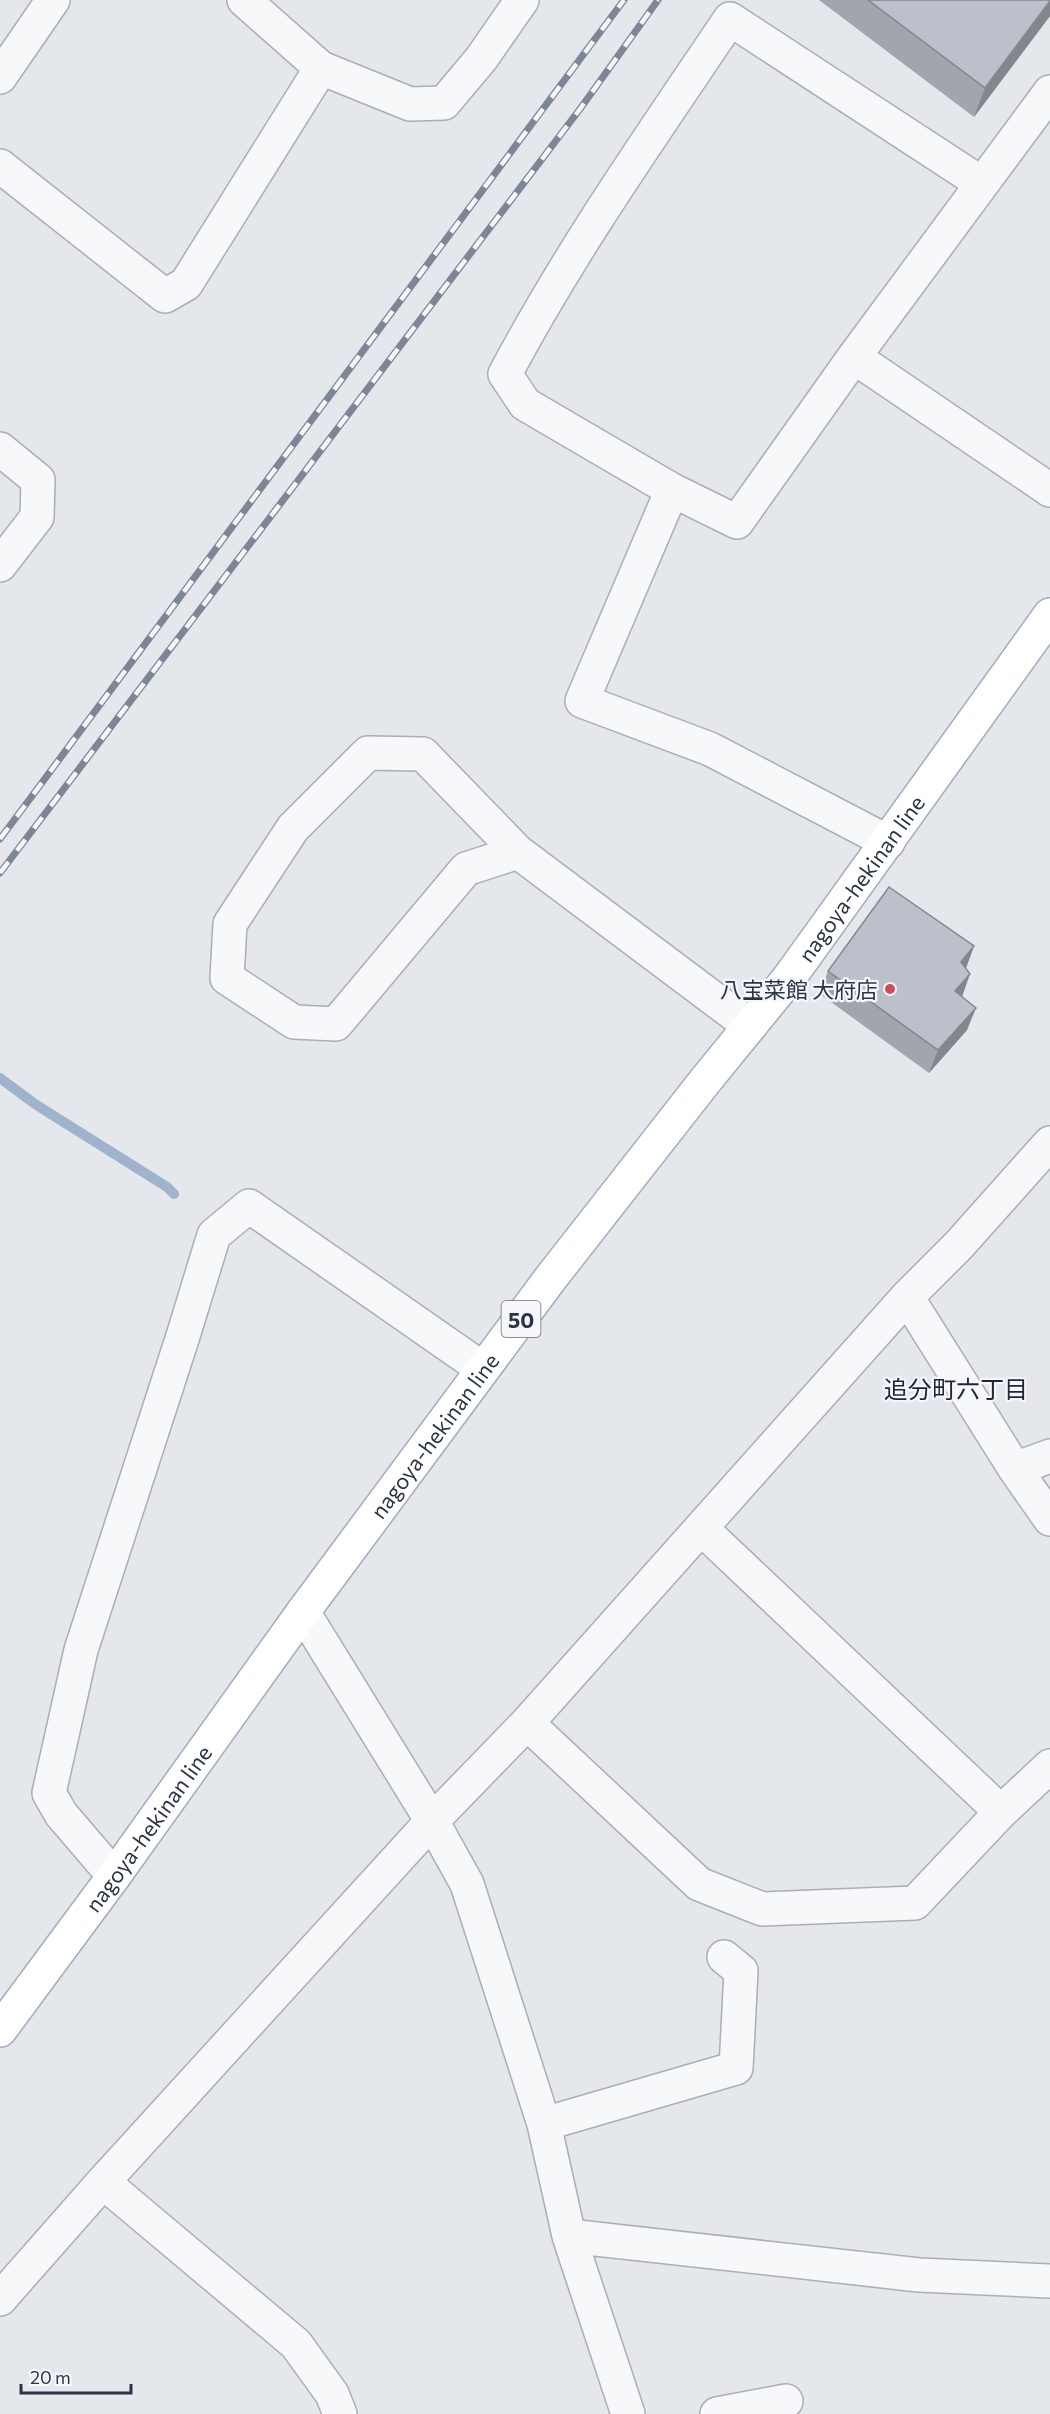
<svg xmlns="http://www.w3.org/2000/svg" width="1050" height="2414" viewBox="0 0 1050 2414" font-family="Commissioner,'Noto Sans JP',sans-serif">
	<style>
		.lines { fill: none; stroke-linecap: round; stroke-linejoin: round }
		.stream { stroke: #9fb4cc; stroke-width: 10 }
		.minor-casing { stroke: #a9aeb7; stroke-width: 36 }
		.major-casing { stroke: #a3abb8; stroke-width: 36 }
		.minor { stroke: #f7f8fa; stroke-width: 33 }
		.major { stroke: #fff; stroke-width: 33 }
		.rail-casing { stroke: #7d8696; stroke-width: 7 }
		.rail { stroke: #f4f6f9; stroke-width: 4.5; stroke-dasharray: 14; stroke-linecap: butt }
		.wall { fill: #a1a5ae }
		.shaded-wall { fill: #83868d }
		.building { fill: #bbc0ca; stroke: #83868d; stroke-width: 1.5 }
		.poi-dot { fill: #d1495b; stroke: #f4f6f9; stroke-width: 2 }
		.labels { text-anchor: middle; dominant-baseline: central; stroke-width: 4.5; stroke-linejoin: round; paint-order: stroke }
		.shield { fill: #f4f6f9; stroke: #676e7b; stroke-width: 1.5 }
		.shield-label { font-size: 21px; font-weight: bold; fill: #2b3445 }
		.street-label { font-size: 22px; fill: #2b3445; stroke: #f4f6f9 }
		.poi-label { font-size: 22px; fill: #2b3445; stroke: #f4f6f9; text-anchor: end }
		.neighbourhood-label { font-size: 24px; fill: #1d2536; stroke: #f4f6f9 }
	</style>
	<rect width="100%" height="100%" fill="#e4e7ec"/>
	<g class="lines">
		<!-- stream -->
		<path class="stream" d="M0 1078 35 1104 167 1187 174 1194"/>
		<defs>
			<path id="minor" d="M244 0 321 68 410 104 444 103 481 59 522 0
				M0 77 53 0
				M0 166 165 296 186 284 321 68
				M981 183 730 19C652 135 571 250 505 374L525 404 672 490 737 522 854 357 1050 92
				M854 357 1050 490
				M0 449 38 480 37 517 0 565
				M672 490 582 701 710 749 888 842
				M518 852 466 869 336 1024 294 1022 227 978 230 924 293 828 368 753 423 754 518 852 750 1026
				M907 1297 1015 1469 1050 1519
				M1015 1469 1050 1456
				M701 1528 1001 1812
				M303 1612 432 1821 467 1884 544 2124 569 2236 628 2414
				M527 1723 699 1884 762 1909 915 1903 1001 1812 1050 1766
				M114 1876 61 1814 49 1793 81 1650 183 1336 214 1235 249 1206 483 1369
				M544 2124 736 2068 741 1971 724 1957
				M103 2182 296 2344 332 2394 340 2414
				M569 2236 919 2275 1050 2281
				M0 2299 103 2182 432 1821 527 1723 907 1297 959 1245 1050 1143
				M717 2414 786 2401"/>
			<g id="major">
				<path id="s1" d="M0 2030 114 1876 303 1612 550 1279 705 1081 789 978 1050 615"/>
			</g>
		</defs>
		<!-- minor casing -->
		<use href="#minor" class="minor-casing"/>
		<!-- major casing -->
		<use href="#major" class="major-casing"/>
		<!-- minor -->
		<use href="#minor" class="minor"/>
		<!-- major -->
		<use href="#major" class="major"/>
		<defs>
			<path id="rail" d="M0 839 624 0
				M0 873 580 109 658 0"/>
		</defs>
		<!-- rail casing -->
		<use href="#rail" class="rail-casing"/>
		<!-- rail -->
		<use href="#rail" class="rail"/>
	</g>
	<!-- wall -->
	<path class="wall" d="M819 0H1050V16L974 117Z
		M974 946 966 968 962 997 967 1030 929 1073 820 994 828 971Z"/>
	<!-- shaded-wall -->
	<path class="shaded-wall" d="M1050 1V16L974 117 985 88Z
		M974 946 966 968 961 962Z
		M970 974 962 997 955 991Z
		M976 1008 967 1030 929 1073 938 1050Z"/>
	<!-- building -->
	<path class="building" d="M868 0H1050V1L985 88Z
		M889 887 974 946 961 962 970 974 955 991 976 1008 938 1050 828 971Z"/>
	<!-- markers -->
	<circle class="poi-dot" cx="890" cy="989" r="6"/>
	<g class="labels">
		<!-- shield labels -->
		<rect class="shield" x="501.5" y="1301" width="39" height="36" rx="4.5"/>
		<g class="shield-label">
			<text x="521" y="1319">50</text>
		</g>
		<!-- street labels -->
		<g class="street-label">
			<text stroke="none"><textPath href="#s1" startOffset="1438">nagoya-hekinan line</textPath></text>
			<text stroke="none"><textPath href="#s1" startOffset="736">nagoya-hekinan line</textPath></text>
			<text stroke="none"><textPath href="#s1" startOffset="250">nagoya-hekinan line</textPath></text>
		</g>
		<!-- poi labels -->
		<g class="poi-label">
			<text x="878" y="989">八宝菜館 大府店</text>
		</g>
		<!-- neighbourhood labels -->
		<g class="neighbourhood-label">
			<text x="956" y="1388">追分町六丁目</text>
		</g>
	</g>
	<!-- scale -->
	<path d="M21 2384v9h110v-9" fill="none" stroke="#2b3445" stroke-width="3"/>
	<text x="30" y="2384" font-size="18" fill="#2b3445" stroke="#f4f6f9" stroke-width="4.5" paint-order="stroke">20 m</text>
</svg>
